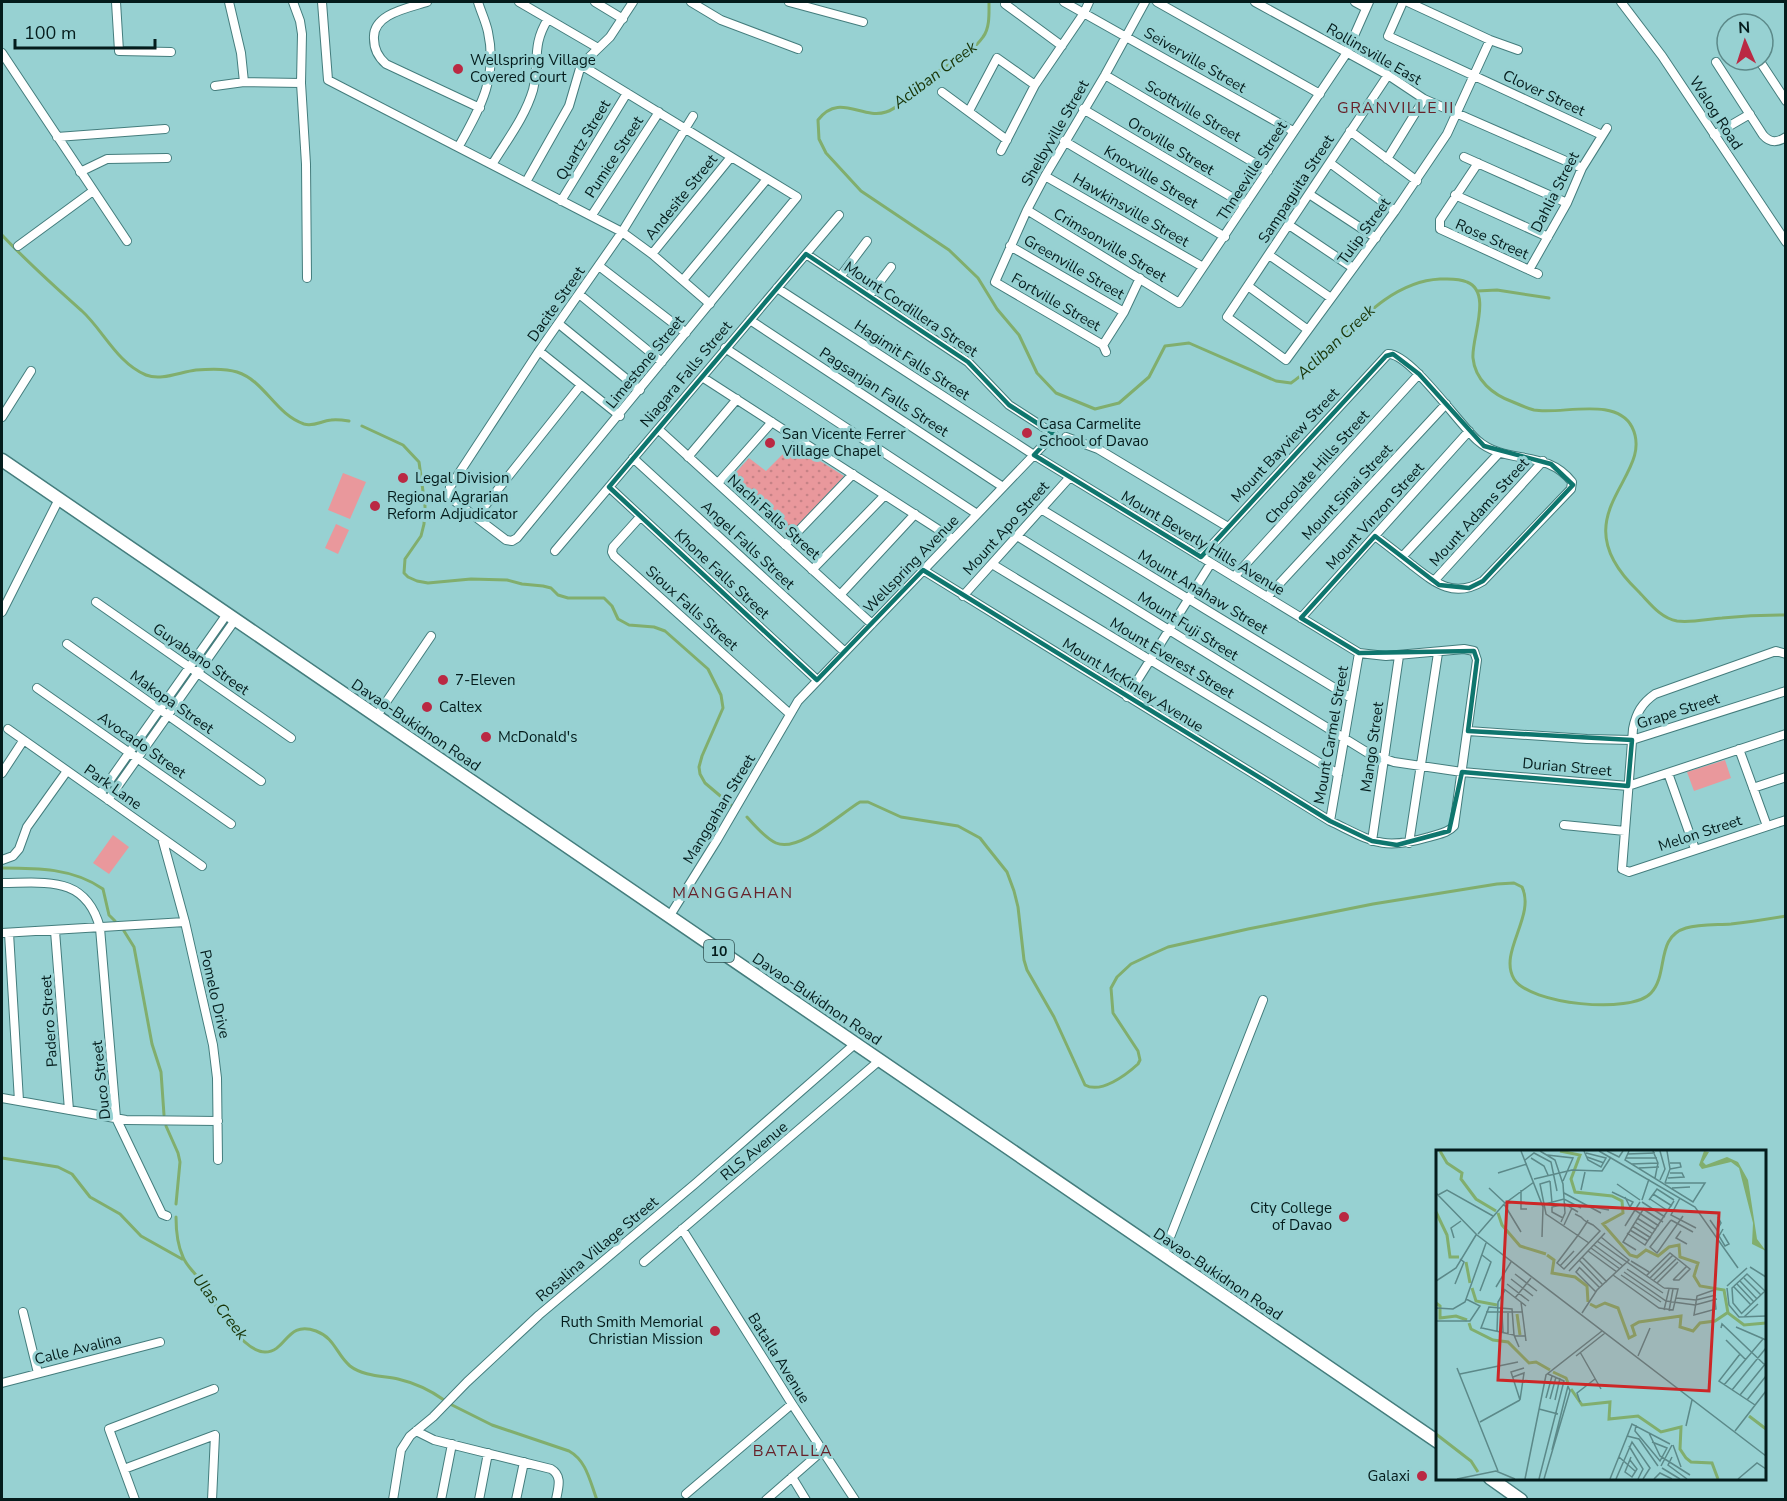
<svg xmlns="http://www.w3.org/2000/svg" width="1787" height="1501" viewBox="0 0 1787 1501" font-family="'Nunito Sans',sans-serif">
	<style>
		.grass { fill: #e9989c }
		.park { fill: url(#park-dots) }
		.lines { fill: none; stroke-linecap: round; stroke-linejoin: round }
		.stream { stroke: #81ae6d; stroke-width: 3 }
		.minor-casing { stroke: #447d7d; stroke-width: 10 }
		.trunk-casing { stroke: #447d7d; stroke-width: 15 }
		.minor { stroke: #fff; stroke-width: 8 }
		.trunk { stroke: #fff; stroke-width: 12 }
		.marked { fill: none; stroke: #0f766e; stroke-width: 4.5; stroke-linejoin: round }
		.poi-dot { fill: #ba2943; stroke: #97d1d2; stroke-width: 2 }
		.labels { text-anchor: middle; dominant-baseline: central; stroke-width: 6; stroke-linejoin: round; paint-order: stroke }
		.shield { fill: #97d1d2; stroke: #305253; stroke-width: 1.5 }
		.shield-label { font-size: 14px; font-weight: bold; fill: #041c1c }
		.street-label { font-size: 15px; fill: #041c1c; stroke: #97d1d2 }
		.poi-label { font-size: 15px; fill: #041c1c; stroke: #97d1d2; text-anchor: start }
		.water-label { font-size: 16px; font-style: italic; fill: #183507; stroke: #97d1d2 }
		.neighbourhood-label { font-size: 16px; letter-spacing: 1.5px; fill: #672129; stroke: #97d1d2 }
		.inset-river { fill: none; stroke: #81ae6d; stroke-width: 3 }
		.inset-road { fill: none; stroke: #5c8989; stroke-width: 1.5 }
		.view { fill: #cc2727; fill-opacity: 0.15; stroke: #cc2727; stroke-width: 3 }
		.inset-edge { fill: none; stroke: #041c1c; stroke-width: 3 }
	</style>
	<defs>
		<pattern id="park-dots" width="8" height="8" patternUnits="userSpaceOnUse" patternTransform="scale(1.5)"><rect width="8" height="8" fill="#e9989c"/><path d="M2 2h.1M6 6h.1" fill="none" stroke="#c68286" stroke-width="1.8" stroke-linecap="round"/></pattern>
	</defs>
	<rect width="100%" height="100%" fill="#97d1d2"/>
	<!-- grass -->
	<path class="grass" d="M343 473 366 482 350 519 328 510Z
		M336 524 349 530 338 554 325 548Z
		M1725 760 1731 778 1694 791 1687 772Z
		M113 835 129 847 109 874 93 863Z"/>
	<!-- park -->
	<path class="park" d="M793 444 844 476 788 537 728 481 749 458 766 471Z"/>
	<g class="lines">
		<!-- stream -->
		<path class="stream" d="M989 2C989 13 990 28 983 37 969 57 943 66 924 81 912 91 901 107 886 112 862 120 839 92 818 120L819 139 826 153 861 191 949 250 978 278 997 309 1019 335 1037 373 1056 393 1095 409 1119 403 1149 377 1165 346 1189 343 1276 381 1291 383C1339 350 1378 282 1440 279 1450 279 1458 278 1467 282 1493 292 1471 339 1473 358 1475 380 1493 395 1513 402 1520 405 1527 408 1534 410 1561 415 1616 396 1632 427 1657 477 1557 514 1638 591 1649 602 1660 618 1677 621 1691 623 1708 619 1722 618 1743 616 1764 615 1786 615
			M2 235C27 262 54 286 82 311 103 330 117 363 146 375 161 381 180 372 196 370 208 369 225 368 237 372 265 381 275 414 304 424 314 427 321 421 331 420 337 419 343 420 349 421
			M1477 291 1497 290 1549 298
			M362 426 403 445 419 462 425 506 424 524 421 536 405 559 404 573 408 577 417 581 428 583 471 579 507 580 522 584 543 586 551 588 558 595 568 598H604L612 606 618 619 629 625 654 627 665 631 708 669 721 695 723 708 702 756 699 767 700 774 705 783 731 805
			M747 817C755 826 765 838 776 843 799 853 841 813 860 802H868L901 817 958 826 980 838 987 847 1007 872 1014 891 1018 907 1024 960 1027 970 1054 1017 1085 1085C1101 1094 1126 1075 1138 1064L1140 1060 1138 1051 1113 1013 1111 988 1117 977 1131 964 1150 955 1168 947 1248 929 1373 904 1497 884 1514 883 1522 887C1536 916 1498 952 1514 979 1529 1004 1631 1015 1651 993 1669 974 1655 937 1686 928 1699 924 1717 925 1731 924 1749 922 1768 919 1786 916
			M2 868C37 868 73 868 103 889L109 915 115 921
			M124 931 134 947 152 1044 161 1072 164 1115
			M166 1126 178 1153 180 1162 176 1204
			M2 1158 58 1167 72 1174 90 1197 120 1214 141 1236 182 1259
			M176 1217C176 1231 177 1244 183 1257 186 1265 194 1272 199 1279 211 1298 241 1352 265 1352 287 1352 286 1320 316 1331 335 1338 336 1354 350 1366 363 1376 383 1376 398 1379 415 1383 430 1390 444 1400
			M452 1405 492 1425 569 1451C587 1461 590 1482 597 1500"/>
		<defs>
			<path id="minor" d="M116 2 119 51 171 52
				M229 2 241 53 244 82
				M293 2 300 21 302 34 301 83 306 164 307 278
				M322 2 328 80 622 232 652 254 710 304
				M427 2C408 8 372 14 374 39 374 50 378 57 386 64L480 108
				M519 2 598 48
				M595 2 623 19
				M691 2 721 20 798 49
				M789 2 863 22
				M1064 2 1293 131
				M1157 2 1320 94
				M1255 2 1388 75 1424 99 1582 168
				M1355 2 1366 8
				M1403 2 1388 36 1602 135
				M1408 2 1490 40 1518 50
				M1621 2 1662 56 1786 242
				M1005 4 1062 46
				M2 53 127 241
				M1759 60 1786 101
				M1716 62 1763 135C1770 143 1777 143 1786 137
				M581 65C653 109 725 153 797 197L517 538 512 541 506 540 452 499 449 493 450 487 539 351 622 232 685 129 693 116
				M1105 75 1268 171
				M1388 75 1227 317 1286 360 1395 211 1447 134 1490 40
				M215 86 244 82 301 83
				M942 92 1007 140
				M1083 109 1245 205
				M969 111 997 58 1035 85
				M1350 131 1417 181
				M1714 135 1750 114
				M57 137 165 129
				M1064 141 1225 237
				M459 146C480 108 498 78 488 32 486 22 481 12 478 2
				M1001 151 1035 85 1084 13 1089 2
				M1464 157 1567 203
				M1387 159 1424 99
				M493 163C507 140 525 117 533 90 540 62 531 46 548 19
				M1330 163 1395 211
				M1478 163 1440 220V229L1538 274
				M80 172 107 159 167 158
				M1045 176 1203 267
				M526 182 569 106 581 65 610 37 633 2
				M1309 194 1376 238
				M1455 195 1548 237
				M561 201 627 93
				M1027 210 1179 303 1346 54 1369 2
				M592 215 659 112
				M1289 225 1353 268
				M18 246 93 191
				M1010 246 1124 312
				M652 254 731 157
				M1269 255 1331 298
				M599 266 686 333
				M1529 270 1567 203 1582 168 1607 128
				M840 277 867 241
				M683 280 767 179
				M1248 286 1308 330
				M777 288 1034 455 1359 653 1386 656 1464 649 1474 651 1477 660 1454 826C1448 833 1438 834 1429 837 1381 851 1372 841 1330 821L923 570
				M579 294 662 362
				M869 296 891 267
				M750 320 1003 487
				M559 324 640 390
				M1103 345 995 282 1027 210 1045 176 1105 75 1145 2
				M725 348 977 514
				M539 351 620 416
				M1106 352 1103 345 1124 312 1140 278
				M702 377 953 539
				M2 417 31 371
				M658 429 872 624
				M1066 437 1098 449 1228 527
				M688 457 737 399
				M633 458 845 652
				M718 483 772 422
				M609 487 817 680
				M1041 509 1351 698
				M476 517 581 385
				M640 517 613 547 612 552 614 556 790 714
				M1017 536 1368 753 1394 762 1462 772 1628 786 1786 734
				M785 545 853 474
				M555 551 839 215
				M1201 557 1388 354C1410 353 1459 424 1477 440 1506 466 1546 448 1572 482L1571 489 1483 581C1454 599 1435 583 1412 565 1400 555 1387 545 1375 536
				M1402 557 1499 453
				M992 564 1338 774
				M812 570 885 495
				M1234 577 1419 374
				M1434 581 1543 461
				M840 595 915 514
				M963 596 1070 477
				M1267 597 1446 404
				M96 602 291 738
				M2 612 59 499
				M1301 618 1469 431
				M67 644 261 781
				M1786 654 1776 651 1655 694C1642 703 1636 713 1633 729L1622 869 1629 872 1786 820
				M37 688 231 824
				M1127 697 1211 563
				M376 717 431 636
				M8 729 202 866
				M1468 731 1587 739 1632 740 1786 691
				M1739 749 1767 826
				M2 773 23 741
				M1668 773 1695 849
				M1753 788 1786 777
				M100 794 227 614
				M108 800 235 620
				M1330 821 1359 653
				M1564 825 1625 831
				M162 838 185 922 213 1045 217 1078 218 1160
				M1372 841 1399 656
				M1409 843 1438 653
				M2 860 13 856 19 849 27 827 67 771
				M2 883C46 883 86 875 100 928L116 1118 162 1214 167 1216
				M669 917 717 840 798 701 1054 434 1009 405 968 362 806 254
				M55 931 69 1110
				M2 933 185 922
				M9 933 19 1101
				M2 1098 126 1120 218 1121
				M682 1229 792 1404 855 1500
				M1163 1255 1263 1000
				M644 1262 880 1060
				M23 1312 38 1373
				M2 1383 160 1342
				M416 1431 434 1440 551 1469C563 1476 558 1488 556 1500
				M124 1469 215 1435 212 1500
				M792 1477 806 1500
				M686 1494 792 1404
				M135 1500 109 1429 214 1389
				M393 1500 401 1450 410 1436 433 1417 467 1382 539 1315 696 1183 856 1043
				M441 1500 452 1444
				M479 1500 488 1453
				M516 1500 524 1462
				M766 1500 822 1451"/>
			<path id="trunk" d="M2 460 1438 1442
				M1490 1478 1521 1500"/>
		</defs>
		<!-- minor casing -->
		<use href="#minor" class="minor-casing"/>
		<!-- trunk casing -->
		<use href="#trunk" class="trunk-casing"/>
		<!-- minor -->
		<use href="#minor" class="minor"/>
		<!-- trunk -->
		<use href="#trunk" class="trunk"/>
	</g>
	<!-- marked area -->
	<path class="marked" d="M806 254 968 362 1009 405 1054 434 1034 455 1201 557 1386 356 1393 354 1419 374 1484 446 1551 464 1573 485 1483 581 1469 588 1439 585 1375 536 1301 618 1359 653 1474 651 1477 660 1468 731 1632 740 1628 786 1462 772 1449 831 1397 845 1372 841 1330 821 923 570 817 680 609 487Z"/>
	<!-- markers -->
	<g class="poi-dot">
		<circle cx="458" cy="69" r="6"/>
		<circle cx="1027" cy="433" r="6"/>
		<circle cx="770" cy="443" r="6"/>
		<circle cx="403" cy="478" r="6"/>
		<circle cx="375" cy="506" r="6"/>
		<circle cx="443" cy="680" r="6"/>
		<circle cx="427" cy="707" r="6"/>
		<circle cx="486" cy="737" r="6"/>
		<circle cx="1344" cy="1217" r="6"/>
		<circle cx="715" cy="1331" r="6"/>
		<circle cx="1422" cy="1476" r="6"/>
	</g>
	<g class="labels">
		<!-- shield labels -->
		<rect class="shield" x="704" y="940" width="30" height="22" rx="4.5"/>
		<g class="shield-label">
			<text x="719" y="951">10</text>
		</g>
		<!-- street labels -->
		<g class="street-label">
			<text transform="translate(1374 54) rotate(30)">Rollinsville East</text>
			<text transform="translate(1195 60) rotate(30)">Seiverville Street</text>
			<text transform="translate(1544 93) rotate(25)">Clover Street</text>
			<text transform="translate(1193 111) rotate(30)">Scottville Street</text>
			<text transform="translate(1716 113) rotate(57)">Walog Road</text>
			<text transform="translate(1055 133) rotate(-60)">Shelbyville Street</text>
			<text transform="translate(583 140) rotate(-59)">Quartz Street</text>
			<text transform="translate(1171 146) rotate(31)">Oroville Street</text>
			<text transform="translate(614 157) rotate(-57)">Pumice Street</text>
			<text transform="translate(1252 171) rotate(-57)">Thneeville Street</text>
			<text transform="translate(1151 177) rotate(31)">Knoxville Street</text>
			<text transform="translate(1296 189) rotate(-57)">Sampaguita Street</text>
			<text transform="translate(1555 192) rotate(-63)">Dahlia Street</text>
			<text transform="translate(681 197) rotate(-51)">Andesite Street</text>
			<text transform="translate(1131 210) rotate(30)">Hawkinsville Street</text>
			<text transform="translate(1364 231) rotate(-54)">Tulip Street</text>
			<text transform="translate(1492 239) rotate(24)">Rose Street</text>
			<text transform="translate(1110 245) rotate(31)">Crimsonville Street</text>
			<text transform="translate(1074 267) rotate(30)">Greenville Street</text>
			<text transform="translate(1056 302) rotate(30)">Fortville Street</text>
			<text transform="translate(556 304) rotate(-55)">Dacite Street</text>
			<text transform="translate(911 309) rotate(34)">Mount Cordillera Street</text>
			<text transform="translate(912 360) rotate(33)">Hagimit Falls Street</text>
			<text transform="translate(645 362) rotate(-51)">Limestone Street</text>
			<text transform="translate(686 374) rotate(-50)">Niagara Falls Street</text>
			<text transform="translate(884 392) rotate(33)">Pagsanjan Falls Street</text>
			<text transform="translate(1285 445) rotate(-47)">Mount Bayview Street</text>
			<text transform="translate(1317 467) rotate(-48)">Chocolate Hills Street</text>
			<text transform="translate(1347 492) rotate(-47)">Mount Sinai Street</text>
			<text transform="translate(1479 512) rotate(-48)">Mount Adams Street</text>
			<text transform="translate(1375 516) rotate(-48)">Mount Vinzon Street</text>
			<text transform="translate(774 517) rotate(42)">Nachi Falls Street</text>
			<text transform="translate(1006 528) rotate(-48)">Mount Apo Street</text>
			<text transform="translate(1203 543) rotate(31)">Mount Beverly Hills Avenue</text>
			<text transform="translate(748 545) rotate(43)">Angel Falls Street</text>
			<text transform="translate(911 564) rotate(-46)">Wellspring Avenue</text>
			<text transform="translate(722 574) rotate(43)">Khone Falls Street</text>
			<text transform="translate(1203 592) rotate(31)">Mount Anahaw Street</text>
			<text transform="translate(692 608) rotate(42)">Sioux Falls Street</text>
			<text transform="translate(1188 626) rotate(32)">Mount Fuji Street</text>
			<text transform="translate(1172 658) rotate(31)">Mount Everest Street</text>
			<text transform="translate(201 659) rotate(35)">Guyabano Street</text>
			<text transform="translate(1133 685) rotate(32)">Mount McKinley Avenue</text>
			<text transform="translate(172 702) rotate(35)">Makopa Street</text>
			<text transform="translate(1678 711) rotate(-18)">Grape Street</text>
			<text transform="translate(416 725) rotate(34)">Davao-Bukidnon Road</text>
			<text transform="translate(1331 735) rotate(-80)">Mount Carmel Street</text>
			<text transform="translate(142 745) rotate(35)">Avocado Street</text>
			<text transform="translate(1372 747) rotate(-82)">Mango Street</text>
			<text transform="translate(1567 767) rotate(5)">Durian Street</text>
			<text transform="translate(113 787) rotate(35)">Park Lane</text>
			<text transform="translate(719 809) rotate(-59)">Manggahan Street</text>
			<text transform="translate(1700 833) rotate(-18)">Melon Street</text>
			<text transform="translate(215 994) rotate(77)">Pomelo Drive</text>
			<text transform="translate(817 999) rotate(34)">Davao-Bukidnon Road</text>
			<text transform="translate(49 1021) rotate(-94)">Padero Street</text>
			<text transform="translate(101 1080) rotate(-96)">Duco Street</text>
			<text transform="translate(754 1151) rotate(-40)">RLS Avenue</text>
			<text transform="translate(597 1249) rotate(-40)">Rosalina Village Street</text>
			<text transform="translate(1218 1274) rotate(34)">Davao-Bukidnon Road</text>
			<text transform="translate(78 1349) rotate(-14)">Calle Avalina</text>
			<text transform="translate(779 1358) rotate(58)">Batalla Avenue</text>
		</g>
		<!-- poi labels -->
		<g class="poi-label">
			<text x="470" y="60">Wellspring Village<tspan x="470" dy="17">Covered Court</tspan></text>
			<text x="1039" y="424">Casa Carmelite<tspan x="1039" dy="17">School of Davao</tspan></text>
			<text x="782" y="434">San Vicente Ferrer<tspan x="782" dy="17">Village Chapel</tspan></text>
			<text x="415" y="478">Legal Division</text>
			<text x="387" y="497">Regional Agrarian<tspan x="387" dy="17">Reform Adjudicator</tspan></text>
			<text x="455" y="680">7-Eleven</text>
			<text x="439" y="707">Caltex</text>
			<text x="498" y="737">McDonald's</text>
			<text x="1332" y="1208" text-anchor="end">City College<tspan x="1332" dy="17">of Davao</tspan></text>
			<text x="703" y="1322" text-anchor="end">Ruth Smith Memorial<tspan x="703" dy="17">Christian Mission</tspan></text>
			<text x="1410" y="1476" text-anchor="end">Galaxi</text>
		</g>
		<!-- water labels -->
		<g class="water-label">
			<text transform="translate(935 75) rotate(-37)">Acliban Creek</text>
			<text transform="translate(1336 342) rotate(-43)">Acliban Creek</text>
			<text transform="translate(220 1307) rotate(52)">Ulas Creek</text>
		</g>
		<!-- neighbourhood labels -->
		<g class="neighbourhood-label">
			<text x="1396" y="108">GRANVILLE II</text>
			<text x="733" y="893">MANGGAHAN</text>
			<text x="793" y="1451">BATALLA</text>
		</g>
	</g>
	<!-- overview -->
	<g transform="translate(1436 1150)">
		<rect width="330" height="330" fill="#97d1d2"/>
		<path d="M268 1 273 2 267 12 270 15 291 7 302 12 312 30 321 89 330 101 316 94 317 73 303 18 295 12 266 19 263 15Z" fill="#81ae6d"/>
		<path class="inset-river" d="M4 1 11 13 26 23 25 29 40 49 60 61M124 1 144 5 135 29 139 42 176 46 186 51 187 63 167 74 194 105 201 107 210 100 222 106 233 97 243 95 244 107 262 113 258 126 264 136 288 140 292 163 308 175 330 173M0 62 11 85 14 107H23M62 63 66 75 84 96 110 104M111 105 118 110 116 123 139 127 151 136 152 152M30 112 34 133M36 138 40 151 61 155M0 153 4 156V168L20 166 31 170M154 154 160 157 169 153 182 158 193 188 199 185 196 176 203 172 245 166 244 177 257 181 264 173 279 171 291 163M81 164 84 185M33 173 35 179 57 190 72 192 93 213 100 212 114 220M117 222 130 228 133 235M135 239 146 255 174 252 173 269 202 266 225 282 245 277 244 299 250 308 255 312 276 313 282 329M313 266 330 279M0 284 35 311 42 322"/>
		<path class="inset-road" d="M85 1 107 57 106 87M104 1 119 10 127 34 129 63 125 72M148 1 152 10 165 17 170 8 150 3M163 1 259 57 302 118M171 1 183 7 187 1M193 1 189 10 257 52 269 33H229M217 1 222 13 219 28M191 4 219 3M111 5 137 8 127 31M151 7 168 13M95 8 108 16 112 25M190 8H221M89 10 98 3 115 12 121 41M234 13H244L245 17 234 19M195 14 222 13M203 18 223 17M62 23 91 14M232 28 248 27 246 23H234M98 29 136 20 166 21 175 7M224 30 229 19 224 1M114 31 104 34 110 64 153 93M114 31 116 53M229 33 234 19 231 1M181 34 204 50M53 38 69 53M236 38 254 37M85 40V59H91M145 40 149 22M176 42 197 52 194 57M0 43 41 85 330 306M128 43 165 63M217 44 236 56M2 45 11 40 57 66M189 47 194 57 223 76M244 48 235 65 260 78M214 49 232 61M206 50 213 29M213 50 221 39 238 50M206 52 229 67M68 54 85 82M109 54 128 49 145 58M152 56 173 60M207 59 227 72M139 64 145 67 148 70 151 72 157 75 164 81 128 119 121 113 143 84 151 72 152 70M127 68 116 62V57L129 54 142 62M201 68 220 80M235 70 214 97 221 103 247 66M235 70 257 82M274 70 281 80 285 73 282 67M199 72 217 84M128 75 136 58M189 76 204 52M196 76 215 88M287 79 283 86 289 96 293 94 287 84M194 80 212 91M245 81 240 88 251 94M191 83 209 95 238 51M42 84 68 54 98 32M18 88 15 78 25 71M161 91 228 138M158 95 187 116M155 98 184 119M200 100 187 92 208 58M152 101 181 122M146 107 171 132M143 110 167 135M195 111 213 122M124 116 138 101M144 117 140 122 160 142M314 117 330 127M144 118 164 138M191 119 227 143M133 121 169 83M188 122 230 151 259 155 281 149M79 124 101 141M177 125 223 158 237 160 242 139 228 138M185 125 225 152M210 126 234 103 254 119 243 130H237M214 128 237 105M308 128 325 145M75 129 97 146M237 130 251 116M0 131 20 118 40 85M217 131 240 109M304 131 321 149M221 133 242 112M19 134 28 112 24 109M71 134 93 151M301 134 318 152M291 136 311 118M60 137 75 112M298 137 315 155M291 138 293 155 303 167 330 166M68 139 90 156M278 140 280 159 258 165 261 146ZM44 141 55 112 46 105M79 148 95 128M240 148 260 150 280 145M85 152 90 191M0 158 17 159 29 152 50 93M228 160 233 139M233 161 237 139M50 162H87M66 163 67 182M72 163V184M146 163 161 140 193 110 165 87M306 163 329 141M306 164 297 153 296 138 311 124 329 141M308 167 322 154M0 171H34L44 156 30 149M300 177 330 190M285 178 286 174 330 216M61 181 62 152 69 140M290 190 310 210M83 197 78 185 76 159 53 157 45 178H46L78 185 79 186H90M144 202 165 239M304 204 283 231 319 255M140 206 169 183M202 206 214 178M21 218 62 321M24 224 82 212M77 227 88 223 84 250M288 235 327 189M296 240 330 198M304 245 330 213M110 248 116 226M114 249 120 227M84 250 75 222 88 218M119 250 124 228M311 250 330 226M144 252 141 243 159 229M103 259 122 264M44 272 84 250M200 275 199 281 224 311 231 298 216 292M250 276 256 250M299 281 330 241M213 283 224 306 254 325M191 286 203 289 222 316M237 295 245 317M193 296 207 319 202 329M116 300 132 236M183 307 199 321M236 307 232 315 251 329M194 310 201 319 196 327 189 322 195 307M225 316 236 295M226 318 244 329M21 329 60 321 79 329M89 329 110 225 166 181M103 329 128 231 112 224M108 329 134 241 132 236M174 329 196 274 234 294M180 329 196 292 214 318 207 329M218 329 224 323 236 329M302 329 321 313 330 319"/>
		<path class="view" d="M71 52 283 63 273 241 62 230Z"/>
		<rect width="330" height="330" class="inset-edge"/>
	</g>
	<!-- border -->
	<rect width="1787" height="1501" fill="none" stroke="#041c1c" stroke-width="6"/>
	<!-- north arrow -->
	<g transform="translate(1745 42) rotate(357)"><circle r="28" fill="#97d1d2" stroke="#5c8989" stroke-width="1.5"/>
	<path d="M0-4.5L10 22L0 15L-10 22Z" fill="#ba2943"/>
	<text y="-9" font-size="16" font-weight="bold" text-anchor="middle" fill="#041c1c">N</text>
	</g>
	<!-- scale -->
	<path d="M15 39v9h140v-9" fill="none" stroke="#041c1c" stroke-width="3"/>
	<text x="24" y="39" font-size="18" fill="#041c1c" stroke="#97d1d2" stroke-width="4.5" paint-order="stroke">100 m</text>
</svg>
